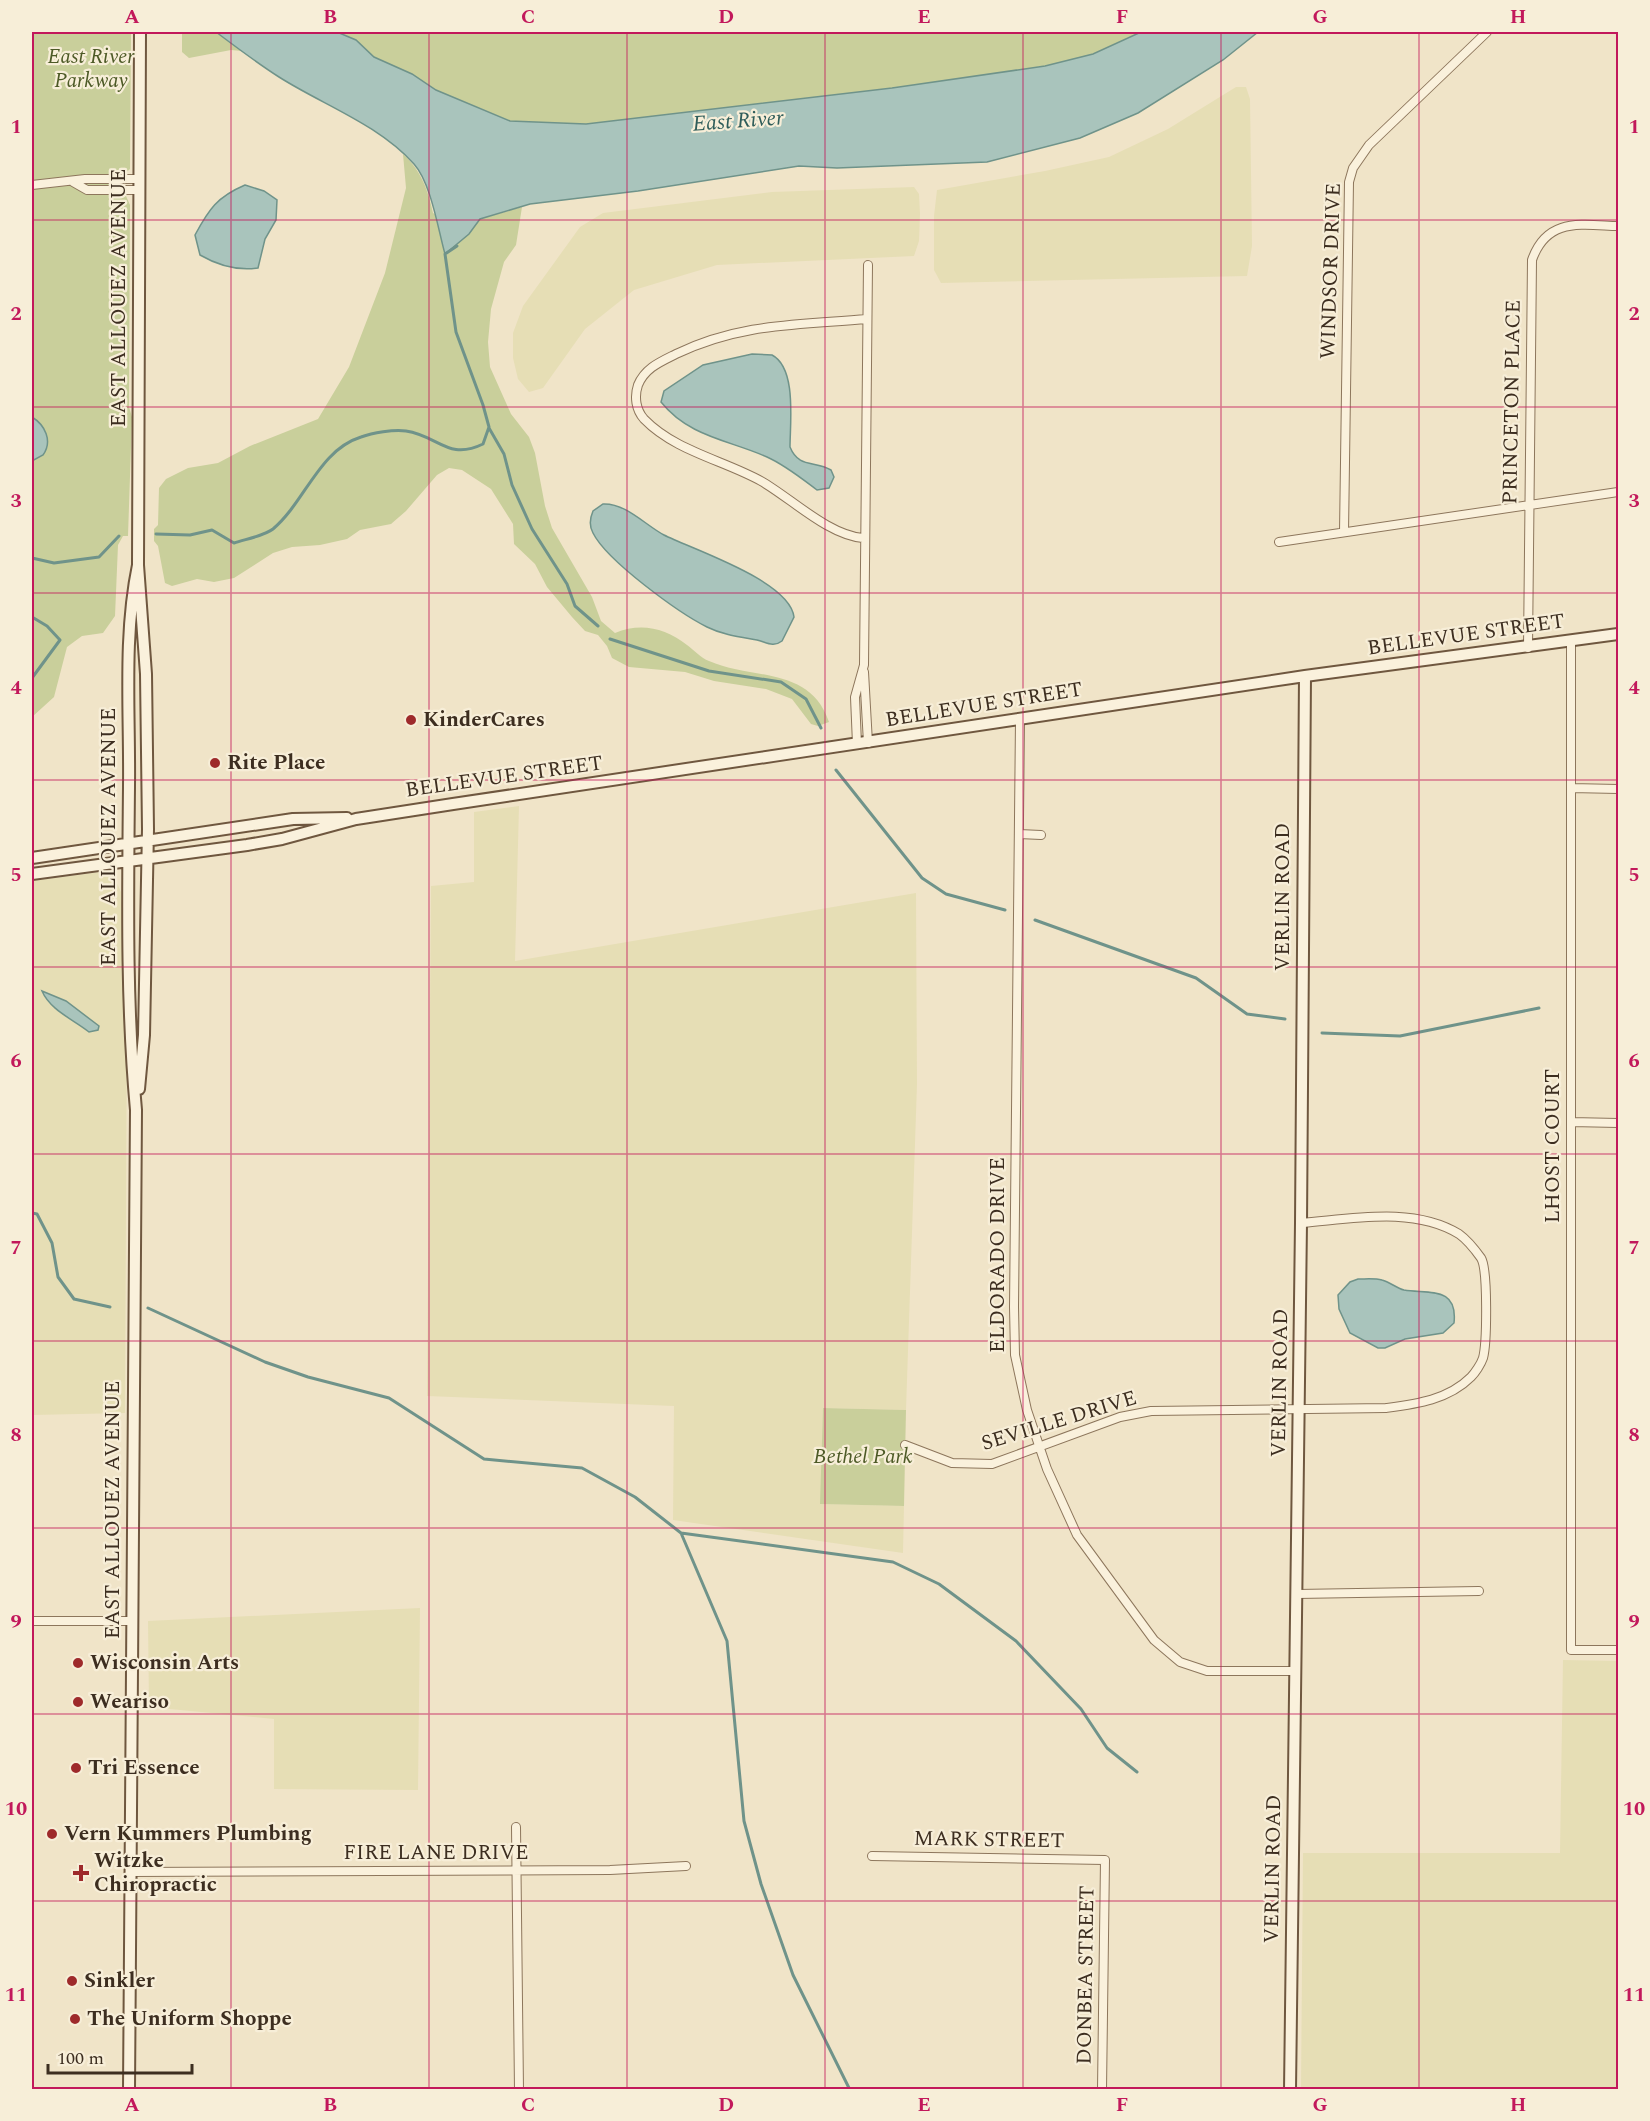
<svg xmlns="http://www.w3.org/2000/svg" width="1650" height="2121" viewBox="0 0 1650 2121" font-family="Spectral,serif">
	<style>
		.farmland { fill: #e6deb5 }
		.green { fill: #c9cf9b }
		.water { fill: #a9c4bc; stroke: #6f938a; stroke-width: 1.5 }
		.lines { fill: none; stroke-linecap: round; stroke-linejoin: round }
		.stream { stroke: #6f938a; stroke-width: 3 }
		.street-casing { stroke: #8d765c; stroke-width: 10 }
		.secondary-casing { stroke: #6f573f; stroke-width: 14 }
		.street { stroke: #faf1dc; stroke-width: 8 }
		.secondary { stroke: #faf1dc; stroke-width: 10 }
		.grid { fill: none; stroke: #c2185b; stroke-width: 1.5; stroke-opacity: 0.55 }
		.poi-dot { fill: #9e2a2b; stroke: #f7eed8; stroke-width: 2 }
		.labels { text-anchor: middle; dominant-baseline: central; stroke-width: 4.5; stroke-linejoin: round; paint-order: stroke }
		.park-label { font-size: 21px; font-style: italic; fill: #4d5a26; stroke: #f7eed8 }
		.street-label { font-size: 21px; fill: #3d2e20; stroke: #f7eed8 }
		.poi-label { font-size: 21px; font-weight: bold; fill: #3d2e20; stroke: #f7eed8; text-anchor: start }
		.water-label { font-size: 22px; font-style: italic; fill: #2f5d5a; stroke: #f7eed8 }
		.neatline { fill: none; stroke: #c2185b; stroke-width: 2 }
		.grid-label { font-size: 20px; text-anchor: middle; font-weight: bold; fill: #c2185b }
	</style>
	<rect width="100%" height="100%" fill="#f0e4c8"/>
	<!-- farmland -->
	<path class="farmland" d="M1236 87H1246L1250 99 1252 246 1247 276 941 283 934 270V216L937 190 1045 171 1109 157 1168 129Z
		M914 187 919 194 920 214 919 241 914 256 717 265 634 290 585 329 543 388 529 392 518 379 513 358V333L523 306 580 227 603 213 772 192Z
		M519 806 515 961 916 893 917 1084 906 1410 823 1408 821 1504 904 1506 903 1553 673 1520 674 1406 427 1396 431 886 474 882V812Z
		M101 872 115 879 121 892 127 1013 125 1413 32 1415V881Z
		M420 1608 418 1790 274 1789V1719L149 1707 148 1621Z
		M1563 1660 1618 1661V2089H1301L1303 1853H1560Z"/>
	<!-- green -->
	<path class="green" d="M32 32H131L130 169 123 175 113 176 114 194 126 196 130 205 129 407 132 417 128 536H123L118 545 115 616 103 633 82 636 67 647 54 697 32 717V721Z
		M182 32H216L242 51 231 50 189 58 182 52Z
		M337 32H1141L1093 54 1045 66 892 88 586 124 510 121 436 90 412 74 374 57 356 40Z
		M403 154C421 170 428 190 433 213L469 234 480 219 522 207 516 245 504 262 491 309 488 342 490 367 511 414 529 437 535 453 545 506 552 528 592 597 601 621 615 633C641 622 665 628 687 645 694 650 701 658 709 661 752 680 810 666 829 722L818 726 811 724 792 699 766 689 714 681 685 672 629 667 612 658 607 646 598 635 585 631 572 617 547 587 535 564 514 544 513 524 491 489 462 470 449 468 437 475 406 511 391 524 360 530 347 539 320 545 292 547 273 553 234 578 214 582 197 579 172 586 165 583 158 546 154 541V529L158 525 159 488 166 479 188 468 218 463 250 446 318 419 349 367 385 273 406 188Z
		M823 1408 906 1410 904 1506 820 1504Z"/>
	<!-- water -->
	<path class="water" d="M216 32H337L356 40 374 57 412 74 436 90 510 121 586 124 892 88 1045 66 1093 54 1141 32H1258L1223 60 1138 113 1080 138 987 162 837 168 799 166 638 191 530 204 480 219 469 234 445 254C438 229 431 183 414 164 378 124 323 105 279 77 257 63 236 47 216 32Z
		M245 185 264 191 277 200 276 220 265 239 258 268C237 271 219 266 200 255L195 235C209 209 217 197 245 185Z
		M752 354 772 355C797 368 790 423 790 447 799 469 815 460 831 470L834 477 829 488 817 490C801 478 785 465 767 457 729 440 689 437 661 402L664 391 703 365Z
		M32 417C45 425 53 441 43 455L32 461Z
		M603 504C626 503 645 525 664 535 694 550 790 581 794 617L782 641C773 648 766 642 757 640 740 637 723 635 707 627 679 613 607 561 593 533 589 526 590 518 593 511Z
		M42 991 66 1001 99 1026 98 1030 89 1032C74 1020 50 1010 42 991Z
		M1358 1279C1366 1279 1375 1278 1382 1280 1390 1282 1396 1288 1404 1290 1429 1294 1458 1286 1454 1323L1443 1333 1405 1339 1385 1348H1378L1350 1333 1339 1309 1338 1295 1350 1282Z"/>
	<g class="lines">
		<!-- stream -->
		<path class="stream" d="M489 428 504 454 512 485 532 529 567 584 575 606 598 626
			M156 534 190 535 212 530 234 543C246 539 264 536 273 529 305 502 319 450 361 437 372 433 394 429 406 431 439 436 448 461 483 444L489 427 483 405 456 332 445 254 457 246
			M32 558 54 563 99 557 119 536
			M32 617 47 626 60 640 32 678
			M610 639 709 671 781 682 806 699 821 728
			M836 770 922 878 946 894 1005 910
			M1035 920 1196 978 1247 1014 1285 1019
			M1322 1033 1400 1036 1539 1008
			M32 1213 37 1214 52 1243 58 1277 74 1299 110 1307
			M148 1308 265 1362 308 1377 389 1398 484 1459 582 1468 635 1497 681 1533 727 1641 744 1821 761 1884 793 1975 850 2090
			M681 1533 893 1562 939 1584 1016 1641 1081 1709 1107 1748 1137 1772"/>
		<defs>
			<path id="street" d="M73 182 87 190H139
				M32 185 85 179H139
				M1344 532 1349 182 1353 168 1369 145 1487 32
				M863 538C828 535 791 498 761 481 723 460 675 451 644 419 636 410 634 397 638 385 645 368 660 362 676 354 740 323 798 325 867 319
				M1279 542 1618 492
				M1571 641V1650H1618
				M1528 648 1532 260C1547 217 1581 225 1618 226
				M864 672 868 743
				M1020 720 1014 1307 1015 1355 1027 1410 1047 1469 1077 1535 1154 1640 1180 1662 1207 1671H1295
				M857 744 855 697 864 665 868 265
				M1571 788 1618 789
				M1019 834 1041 835
				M1571 1122 1618 1123
				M905 1445 952 1463 992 1464 1120 1417 1151 1411 1386 1408C1416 1404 1448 1400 1471 1377 1475 1373 1481 1364 1483 1358 1487 1343 1488 1269 1481 1258 1476 1251 1466 1239 1459 1234 1413 1206 1352 1219 1301 1223
				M1297 1594 1479 1591
				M32 1621H131
				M516 1827 519 2090
				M872 1856 1105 1860 1102 2090
				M130 1872 610 1870 686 1866"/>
			<path id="secondary" d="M32 858 293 819 347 818
				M32 874 247 845 282 839 356 819 453 804 1305 676 1618 634
				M139 1089 144 1035 148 829 146 674 138 565 140 32
				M129 2090 136 1110C126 1002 128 895 129 787 130 713 123 637 138 565
				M1290 2090 1301 1223 1305 676"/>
		</defs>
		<!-- street casing -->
		<use href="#street" class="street-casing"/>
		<!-- secondary casing -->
		<use href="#secondary" class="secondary-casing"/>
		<!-- street -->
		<use href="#street" class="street"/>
		<!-- secondary -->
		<use href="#secondary" class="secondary"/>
	</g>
	<!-- grid -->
	<path class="grid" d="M231 32V2090M429 32V2090M627 32V2090M825 32V2090M1023 32V2090M1221 32V2090M1419 32V2090M32 220H1618M32 407H1618M32 593H1618M32 780H1618M32 967H1618M32 1154H1618M32 1341H1618M32 1528H1618M32 1714H1618M32 1901H1618"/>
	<!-- markers -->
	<g class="poi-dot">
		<circle cx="411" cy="720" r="6"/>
		<circle cx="215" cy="763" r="6"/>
		<circle cx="78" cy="1663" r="6"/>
		<circle cx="78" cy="1702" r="6"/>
		<circle cx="76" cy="1768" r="6"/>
		<circle cx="52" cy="1834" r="6"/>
		<path d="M78 1864h6v6h6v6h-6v6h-6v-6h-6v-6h6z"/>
		<circle cx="72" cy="1981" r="6"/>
		<circle cx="75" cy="2019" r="6"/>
	</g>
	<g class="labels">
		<!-- park labels -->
		<g class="park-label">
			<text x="91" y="57">East River<tspan x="91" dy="24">Parkway</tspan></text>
			<text x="863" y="1457">Bethel Park</text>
		</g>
		<!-- street labels -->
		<g class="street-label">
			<text transform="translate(1331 271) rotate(-88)">WINDSOR DRIVE</text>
			<text transform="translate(119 298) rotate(-90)">EAST ALLOUEZ AVENUE</text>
			<text transform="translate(1512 402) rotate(-89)">PRINCETON PLACE</text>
			<text transform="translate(1466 635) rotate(-8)">BELLEVUE STREET</text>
			<text transform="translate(984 705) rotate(-9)">BELLEVUE STREET</text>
			<text transform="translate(504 777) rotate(-8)">BELLEVUE STREET</text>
			<text transform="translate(109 837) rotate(-90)">EAST ALLOUEZ AVENUE</text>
			<text transform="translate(1283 897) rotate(-90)">VERLIN ROAD</text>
			<text transform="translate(1553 1146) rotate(-90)">LHOST COURT</text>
			<text transform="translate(998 1255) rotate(-90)">ELDORADO DRIVE</text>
			<text transform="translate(1280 1383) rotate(-89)">VERLIN ROAD</text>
			<text transform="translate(1059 1421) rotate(-17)">SEVILLE DRIVE</text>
			<text transform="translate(113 1510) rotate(-90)">EAST ALLOUEZ AVENUE</text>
			<text transform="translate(989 1840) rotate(1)">MARK STREET</text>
			<text x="436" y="1853">FIRE LANE DRIVE</text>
			<text transform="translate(1273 1869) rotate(-89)">VERLIN ROAD</text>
			<text transform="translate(1086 1975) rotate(-89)">DONBEA STREET</text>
		</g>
		<!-- poi labels -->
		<g class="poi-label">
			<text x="423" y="720">KinderCares</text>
			<text x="227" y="763">Rite Place</text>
			<text x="90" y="1663">Wisconsin Arts</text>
			<text x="90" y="1702">Weariso</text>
			<text x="88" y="1768">Tri Essence</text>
			<text x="64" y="1834">Vern Kummers Plumbing</text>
			<text x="94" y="1861">Witzke<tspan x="94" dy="24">Chiropractic</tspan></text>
			<text x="84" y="1981">Sinkler</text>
			<text x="87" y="2019">The Uniform Shoppe</text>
		</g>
		<!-- water labels -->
		<g class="water-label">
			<text transform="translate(738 121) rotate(-4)">East River</text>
		</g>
	</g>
	<!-- border -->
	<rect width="1650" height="2121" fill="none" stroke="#f7eed8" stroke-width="66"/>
	<!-- scale -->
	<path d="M48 2064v9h144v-9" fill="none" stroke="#3d2e20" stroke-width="3"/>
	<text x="57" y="2064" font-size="18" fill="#3d2e20" stroke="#f7eed8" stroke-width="4.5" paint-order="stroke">100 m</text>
	<rect x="33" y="33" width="1584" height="2055" class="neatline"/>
	<g class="grid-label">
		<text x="132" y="23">A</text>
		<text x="330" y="23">B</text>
		<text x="528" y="23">C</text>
		<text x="726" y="23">D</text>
		<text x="924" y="23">E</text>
		<text x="1122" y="23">F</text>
		<text x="1320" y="23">G</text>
		<text x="1518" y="23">H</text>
		<text x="16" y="133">1</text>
		<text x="1634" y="133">1</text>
		<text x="16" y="320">2</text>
		<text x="1634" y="320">2</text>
		<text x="16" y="507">3</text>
		<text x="1634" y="507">3</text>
		<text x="16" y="694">4</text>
		<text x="1634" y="694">4</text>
		<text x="16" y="881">5</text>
		<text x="1634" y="881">5</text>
		<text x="16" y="1067">6</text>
		<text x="1634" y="1067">6</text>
		<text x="16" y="1254">7</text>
		<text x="1634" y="1254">7</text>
		<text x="16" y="1441">8</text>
		<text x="1634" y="1441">8</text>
		<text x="16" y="1628">9</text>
		<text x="1634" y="1628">9</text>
		<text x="16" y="1815">10</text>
		<text x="1634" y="1815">10</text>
		<text x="16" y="2001">11</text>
		<text x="1634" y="2001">11</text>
		<text x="132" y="2111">A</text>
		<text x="330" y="2111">B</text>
		<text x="528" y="2111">C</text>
		<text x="726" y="2111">D</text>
		<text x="924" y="2111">E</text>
		<text x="1122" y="2111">F</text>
		<text x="1320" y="2111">G</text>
		<text x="1518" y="2111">H</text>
	</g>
</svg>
